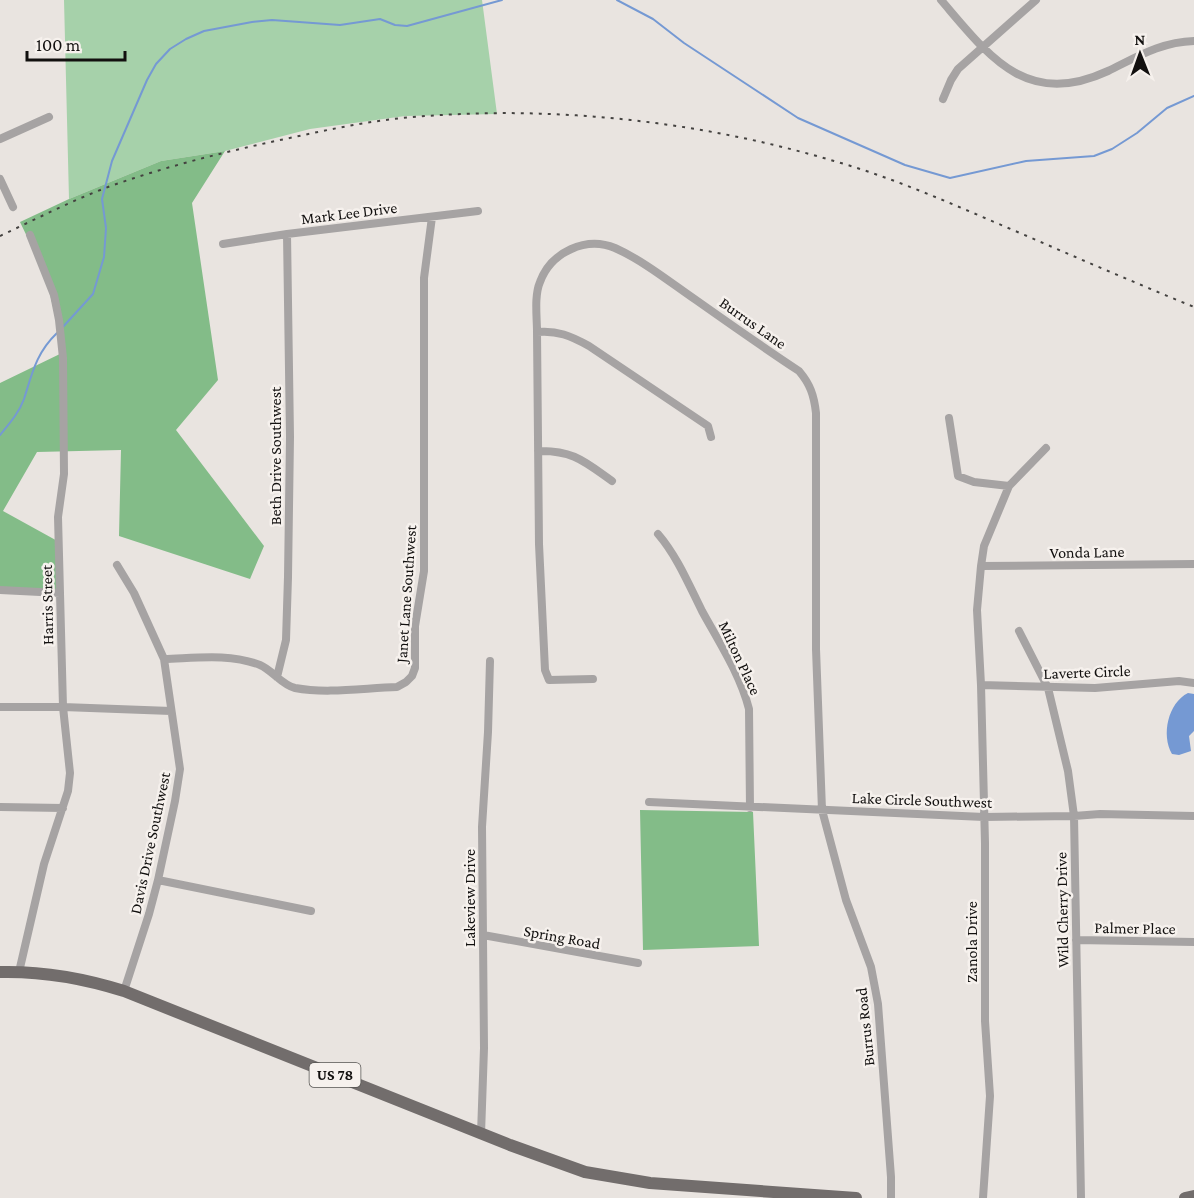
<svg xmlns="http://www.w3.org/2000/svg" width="1194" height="1198" viewBox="0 0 1194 1198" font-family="'Crimson Pro',serif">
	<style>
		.green { fill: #a6d1aa }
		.forest { fill: #83bc88 }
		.water { fill: #7599d3 }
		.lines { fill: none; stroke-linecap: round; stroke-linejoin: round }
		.stream { stroke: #7599d3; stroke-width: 2 }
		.minor { stroke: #a6a3a3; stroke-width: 8 }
		.primary { stroke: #726d6c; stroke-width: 12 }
		.rail { stroke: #444240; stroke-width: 2; stroke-dasharray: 3 6; stroke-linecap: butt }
		.labels { text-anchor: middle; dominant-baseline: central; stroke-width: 5; stroke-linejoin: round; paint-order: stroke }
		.shield { fill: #f6f1ed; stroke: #565452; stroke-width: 1.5 }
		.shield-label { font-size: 15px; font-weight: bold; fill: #12100f }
		.street-label { font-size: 16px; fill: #12100f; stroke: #f6f1ed }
	</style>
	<rect width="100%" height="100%" fill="#e9e4e0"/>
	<!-- green -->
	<path class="green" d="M64 0H482L497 114 405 116 310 129 225 151 161 161 69 199Z"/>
	<!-- forest -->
	<path class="forest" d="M225 151 192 203 218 380 176 430 264 546 250 579 119 536 121 450 37 452 3 511 61 543 62 592 0 588V383L64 352 45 274 20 222 69 199 161 161Z
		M640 810 753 812 759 946 643 950Z"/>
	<!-- water -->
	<path class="water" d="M1188 693 1194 694V731L1189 736 1191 751 1179 755 1172 754C1161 735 1168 703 1188 693Z"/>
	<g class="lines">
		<!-- stream -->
		<path class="stream" d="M617 0 653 19 684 43 798 118 905 165 950 178 1026 161 1094 156 1112 149 1137 133 1167 108 1194 96
			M61 329 93 294 104 257 106 228 102 199 112 161 147 80 156 64 170 49 186 39 204 31 252 22 272 20 340 25 380 19 395 25 407 26 502 0
			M0 435C9 424 19 413 24 399 32 374 36 353 57 333"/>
		<!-- minor -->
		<path class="minor" d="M941 0C989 56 1026 109 1108 71 1137 57 1161 42 1194 41
			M943 99 951 80 958 69 1036 0
			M0 139 49 117
			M0 179 13 207
			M223 244 287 234 478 211
			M537 332 539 544 545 670 549 680 593 679
			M949 418 958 476 974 482 1009 486
			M711 437 708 426 589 346C571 336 557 330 537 332 537 317 534 296 540 282 551 252 586 236 615 248 644 261 671 283 696 300 730 324 764 348 799 371 810 384 814 395 816 413V649L822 810 846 900 871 967 878 1004 891 1177V1198
			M538 451C573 450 585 462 612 481
			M658 534C677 556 689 585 702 611 719 642 740 674 749 709L750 808
			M117 565 134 593 164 659 180 769 175 801 158 880 149 914 124 991
			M981 566 1194 564
			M0 590 60 593
			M1019 631 1048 688 1068 771 1074 816 1081 1198
			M164 659C196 658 229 653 260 665 272 670 282 685 295 688 327 694 364 688 397 687L406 682 412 676 415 668V626L424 571V278L432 217
			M277 677 286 640 288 577 290 437 287 234
			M981 685 1095 688 1179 681 1194 683
			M0 707H63L171 711
			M649 802 984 817 1074 816 1100 814 1194 816
			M0 807 63 808
			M158 880 311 911
			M483 935 638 963
			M1076 940 1194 942
			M19 972 44 864 68 791 70 773 63 707 58 517 64 474 63 358 59 320 54 295 30 235
			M481 1134 484 1048 482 827 488 732 490 661
			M983 1198 990 1096 985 1021V843L981 685 977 610 981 566 984 546 1009 486 1046 448"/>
		<!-- primary -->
		<path class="primary" d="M0 972C43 971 83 978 124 991L510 1145 585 1172 650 1183 856 1198
			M1185 1198 1194 1196"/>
		<!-- rail -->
		<path class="rail" d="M0 236C36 219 71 201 108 187 161 168 216 154 271 142 318 132 365 121 413 117 554 105 699 121 834 161 901 180 963 209 1027 236 1082 260 1138 284 1194 307"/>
	</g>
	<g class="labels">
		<!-- shield labels -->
		<rect class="shield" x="309.5" y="1063" width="51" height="24" rx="4.5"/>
		<g class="shield-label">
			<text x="335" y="1075">US 78</text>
		</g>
		<!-- street labels -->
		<g class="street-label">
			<text transform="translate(349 213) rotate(-7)">Mark Lee Drive</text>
			<text transform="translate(753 323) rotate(35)">Burrus Lane</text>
			<text transform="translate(275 456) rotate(-90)">Beth Drive Southwest</text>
			<text transform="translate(1087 552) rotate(-1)">Vonda Lane</text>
			<text transform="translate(406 594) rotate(-86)">Janet Lane Southwest</text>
			<text transform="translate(47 605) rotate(-91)">Harris Street</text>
			<text transform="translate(740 658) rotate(65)">Milton Place</text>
			<text transform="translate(1087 672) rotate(-2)">Laverte Circle</text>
			<text transform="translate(922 800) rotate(2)">Lake Circle Southwest</text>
			<text transform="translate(150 843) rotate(-78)">Davis Drive Southwest</text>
			<text transform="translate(469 898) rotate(-90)">Lakeview Drive</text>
			<text transform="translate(1062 910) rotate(-91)">Wild Cherry Drive</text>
			<text transform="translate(1135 928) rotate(1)">Palmer Place</text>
			<text transform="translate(562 937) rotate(10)">Spring Road</text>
			<text transform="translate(971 942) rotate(-90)">Zanola Drive</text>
			<text transform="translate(865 1027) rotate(-96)">Burrus Road</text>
		</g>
	</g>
	<!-- north arrow -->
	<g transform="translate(1140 54) rotate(359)" stroke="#f6f1ed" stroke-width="4.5" paint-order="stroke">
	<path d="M0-4.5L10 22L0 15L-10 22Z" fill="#12100f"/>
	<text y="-9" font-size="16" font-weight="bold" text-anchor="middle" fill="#12100f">N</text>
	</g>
	<!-- scale -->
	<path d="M27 51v9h98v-9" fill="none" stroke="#12100f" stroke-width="3"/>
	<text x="36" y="51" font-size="18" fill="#12100f" stroke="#f6f1ed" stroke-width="4.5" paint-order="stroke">100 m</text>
</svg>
